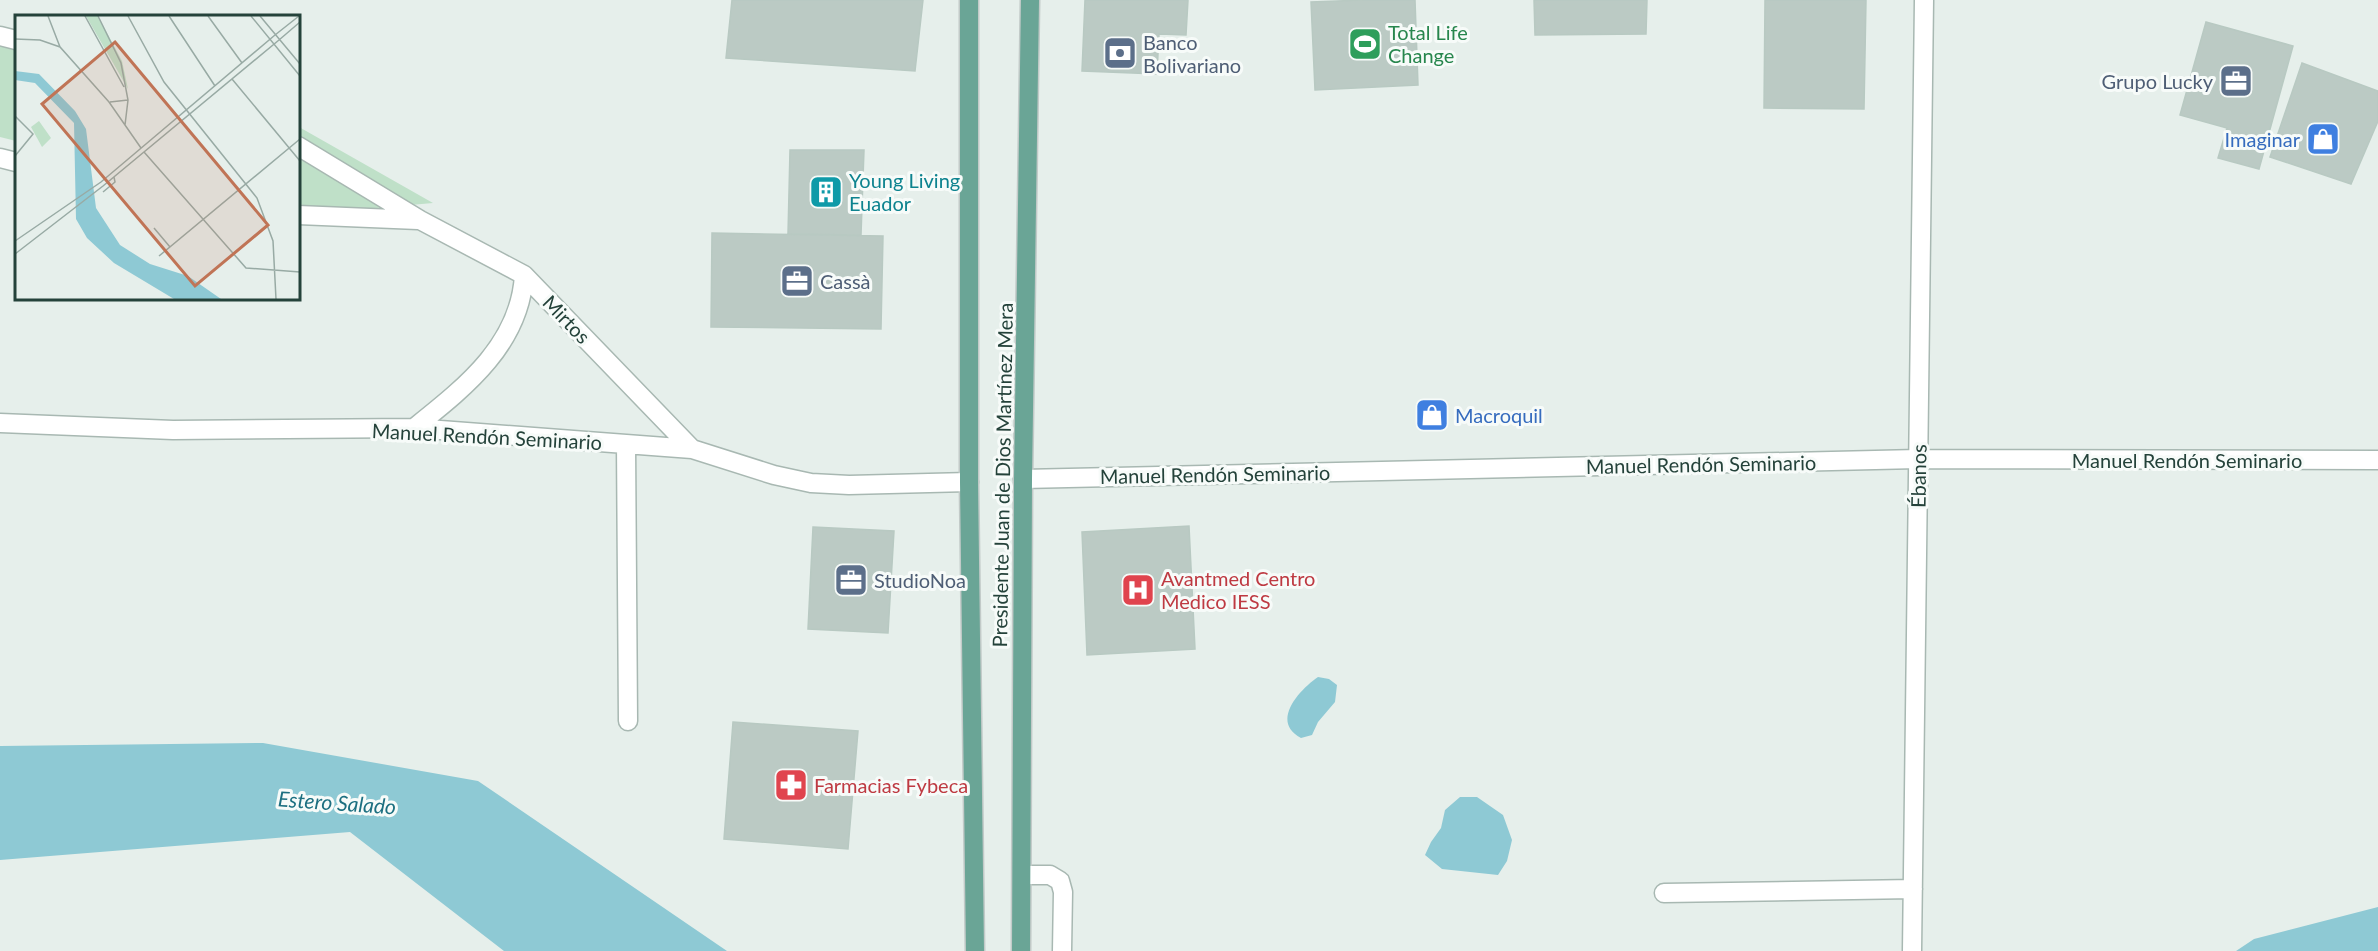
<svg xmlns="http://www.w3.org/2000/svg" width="2378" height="951" viewBox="0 0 2378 951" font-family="Lato,sans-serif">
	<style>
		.green { fill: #bfe0c8 }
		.water { fill: #8ec9d4 }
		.building { fill: #bbcac4; stroke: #b8c9c2; stroke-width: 1.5 }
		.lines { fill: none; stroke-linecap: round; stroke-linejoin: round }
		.minor-casing { stroke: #a8b8b2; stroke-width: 21 }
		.major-casing { stroke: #c2cac8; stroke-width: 21 }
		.minor { stroke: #fff; stroke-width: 18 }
		.major { stroke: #6aa596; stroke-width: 18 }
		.labels { text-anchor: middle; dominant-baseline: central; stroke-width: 6; stroke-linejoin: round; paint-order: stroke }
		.leisure-label { font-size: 20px; fill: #27864d; stroke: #f7fbf9; text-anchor: start }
		.service-label { font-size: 20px; fill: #4e5e75; stroke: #f7fbf9; text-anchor: start }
		.shop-label { font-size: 20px; fill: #366cbe; stroke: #f7fbf9; text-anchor: end }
		.culture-label { font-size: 20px; fill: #0d838f; stroke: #f7fbf9; text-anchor: start }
		.street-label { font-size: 20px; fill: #24423a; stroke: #f7fbf9 }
		.health-label { font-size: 20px; fill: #be3a42; stroke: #f7fbf9; text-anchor: start }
		.water-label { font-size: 21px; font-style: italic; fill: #1c6f80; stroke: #f7fbf9 }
		.inset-road { fill: none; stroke: #98aaa4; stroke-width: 1.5 }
		.view { fill: #c07456; fill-opacity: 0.15; stroke: #c07456; stroke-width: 3 }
		.inset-edge { fill: none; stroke: #24423a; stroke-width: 3 }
	</style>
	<rect width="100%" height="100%" fill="#e6efeb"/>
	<!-- green -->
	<path class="green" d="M0 27 16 31V141L0 137Z
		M299 127 433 203 332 212 299 204Z"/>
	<!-- water -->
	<path class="water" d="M1318 677 1329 679 1337 685 1335 702 1318 722 1312 735 1301 738C1270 722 1299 690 1318 677Z
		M263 743 478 781 727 951H504L350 832 0 860V746Z
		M1460 797H1477L1503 815 1512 840 1507 861 1498 875 1442 869 1425 855 1431 842 1441 828 1445 810Z
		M2378 907V951H2236L2254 939Z"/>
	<!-- building -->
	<path class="building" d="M732 0H923L915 71 726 58Z
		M1085 0H1188L1186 35 1159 34 1157 74 1082 71Z
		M1363 0H1415L1418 85 1315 90 1311 2Z
		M1534 0H1647L1646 34 1535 35Z
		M1765 0H1866L1864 109 1764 108Z
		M2206 22 2293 46 2259 169 2218 158 2227 128 2180 115Z
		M2302 63 2378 91V121L2351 184 2270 157Z
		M790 150H864L861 235 788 234Z
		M712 233 883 236 881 329 711 327Z
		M1189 526 1195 649 1087 655 1082 532Z
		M813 527 894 531 888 633 808 629Z
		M733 722 858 731 848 849 724 839Z"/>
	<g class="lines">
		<defs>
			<path id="minor" d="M0 36 16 40
				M298 146 420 220 524 275 692 449
				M0 158 16 162
				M298 215 418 220
				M0 423 173 430 414 428 692 449 774 475 811 483 849 485 969 482
				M414 428C464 388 520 345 524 275
				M626 444 628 721
				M1023 479 1918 459 2378 460
				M1022 875H1050L1060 881 1063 892 1062 951
				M1664 893 1913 889
				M1912 951 1924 0"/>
			<path id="major" d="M969 0V482L975 951
				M1021 951 1023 479 1030 0"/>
		</defs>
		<!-- minor casing -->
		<use href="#minor" class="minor-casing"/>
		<!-- major casing -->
		<use href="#major" class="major-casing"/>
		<!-- minor -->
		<use href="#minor" class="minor"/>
		<!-- major -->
		<use href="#major" class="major"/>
	</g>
	<!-- icons -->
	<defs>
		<symbol id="stadium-square" viewBox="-11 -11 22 22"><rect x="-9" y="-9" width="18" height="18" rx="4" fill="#2e9e5b" stroke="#f7fbf9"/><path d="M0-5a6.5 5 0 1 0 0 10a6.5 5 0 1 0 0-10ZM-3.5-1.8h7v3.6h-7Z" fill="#fff"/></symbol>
		<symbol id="bank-square" viewBox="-11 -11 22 22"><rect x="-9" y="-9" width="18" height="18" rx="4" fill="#5c6f8a" stroke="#f7fbf9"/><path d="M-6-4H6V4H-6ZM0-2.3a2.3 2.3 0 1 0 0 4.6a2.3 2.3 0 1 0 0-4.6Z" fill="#fff"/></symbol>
		<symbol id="office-square" viewBox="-11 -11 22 22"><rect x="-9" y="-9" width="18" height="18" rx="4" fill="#5c6f8a" stroke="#f7fbf9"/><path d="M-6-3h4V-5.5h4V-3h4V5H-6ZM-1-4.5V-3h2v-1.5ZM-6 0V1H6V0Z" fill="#fff"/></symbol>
		<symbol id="shop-square" viewBox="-11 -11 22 22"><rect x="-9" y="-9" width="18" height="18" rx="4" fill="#3f7fe0" stroke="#f7fbf9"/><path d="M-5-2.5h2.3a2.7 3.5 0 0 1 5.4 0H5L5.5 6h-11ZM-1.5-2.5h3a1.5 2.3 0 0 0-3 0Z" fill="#fff"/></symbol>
		<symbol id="building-square" viewBox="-11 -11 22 22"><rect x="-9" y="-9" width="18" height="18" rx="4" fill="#0f9aa8" stroke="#f7fbf9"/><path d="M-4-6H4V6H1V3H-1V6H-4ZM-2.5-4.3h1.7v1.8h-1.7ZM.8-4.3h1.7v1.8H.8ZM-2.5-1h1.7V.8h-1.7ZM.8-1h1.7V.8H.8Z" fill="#fff"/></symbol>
		<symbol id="hospital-square" viewBox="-11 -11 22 22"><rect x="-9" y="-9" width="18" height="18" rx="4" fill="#e0444e" stroke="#f7fbf9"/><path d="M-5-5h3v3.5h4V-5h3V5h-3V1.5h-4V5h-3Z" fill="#fff"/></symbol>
		<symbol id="pharmacy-square" viewBox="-11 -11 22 22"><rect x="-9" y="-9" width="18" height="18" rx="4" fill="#e0444e" stroke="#f7fbf9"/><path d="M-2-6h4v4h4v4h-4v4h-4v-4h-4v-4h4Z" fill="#fff"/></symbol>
	</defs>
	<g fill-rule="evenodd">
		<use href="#stadium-square" x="1346" y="25" width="38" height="38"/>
		<use href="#bank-square" x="1101" y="34" width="38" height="38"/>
		<use href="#office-square" x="2217" y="62" width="38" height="38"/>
		<use href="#shop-square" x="2304" y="120" width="38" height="38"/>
		<use href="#building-square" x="807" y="173" width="38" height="38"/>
		<use href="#office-square" x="778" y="262" width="38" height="38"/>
		<use href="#shop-square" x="1413" y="396" width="38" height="38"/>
		<use href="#office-square" x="832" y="561" width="38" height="38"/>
		<use href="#hospital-square" x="1119" y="571" width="38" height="38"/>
		<use href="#pharmacy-square" x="772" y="766" width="38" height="38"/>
	</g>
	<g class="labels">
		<!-- leisure labels -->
		<g class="leisure-label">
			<text x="1388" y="32">Total Life<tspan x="1388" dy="23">Change</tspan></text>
		</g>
		<!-- service labels -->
		<g class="service-label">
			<text x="1143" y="42">Banco<tspan x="1143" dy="23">Bolivariano</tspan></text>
			<text x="2213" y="81" text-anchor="end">Grupo Lucky</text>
			<text x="820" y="281">Cassà</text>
			<text x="874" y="580">StudioNoa</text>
		</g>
		<!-- shop labels -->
		<g class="shop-label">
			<text x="2300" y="139">Imaginar</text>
			<text x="1455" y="415" text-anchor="start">Macroquil</text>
		</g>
		<!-- culture labels -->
		<g class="culture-label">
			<text x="849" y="180">Young Living<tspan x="849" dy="23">Euador</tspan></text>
		</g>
		<!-- street labels -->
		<g class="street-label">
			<text transform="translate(567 319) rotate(46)">Mirtos</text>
			<text transform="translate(487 436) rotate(3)">Manuel Rendón Seminario</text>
			<text x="2187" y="460">Manuel Rendón Seminario</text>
			<text transform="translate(1701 464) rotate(-1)">Manuel Rendón Seminario</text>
			<text transform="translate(1215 474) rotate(-1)">Manuel Rendón Seminario</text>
			<text transform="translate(1002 475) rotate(-89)">Presidente Juan de Dios Martínez Mera</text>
			<text transform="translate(1918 476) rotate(-89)">Ébanos</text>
		</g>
		<!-- health labels -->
		<g class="health-label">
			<text x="1161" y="578">Avantmed Centro<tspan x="1161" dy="23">Medico IESS</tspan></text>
			<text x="814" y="785">Farmacias Fybeca</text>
		</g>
		<!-- water labels -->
		<g class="water-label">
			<text transform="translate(337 802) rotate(4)">Estero Salado</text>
		</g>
	</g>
	<!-- overview -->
	<g transform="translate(15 15)">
		<rect width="285" height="285" fill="#e6efeb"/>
		<path d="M71 1H83L107 46 113 74ZM24 106 36 123 27 132 16 112Z" fill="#bfe0c8"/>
		<path d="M0 56 24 59 60 96 71 114 81 193 105 230 135 249 173 261 206 284H159L99 248 72 223 61 204 59 108 20 68 0 65Z" fill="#8ec9d4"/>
		<path class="inset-road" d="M33 1 45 32M70 1 109 72M83 1 106 48 113 85 110 110M113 1 149 67 242 183 258 226 261 284M154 1 200 71M193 1 227 48M236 1 285 61M245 1 285 49M260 20 284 1M0 24 25 25 45 32 94 87 126 133M264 25 285 7M217 64 285 146M95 87 113 85M0 101 18 119 0 141M129 137 231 253 285 257M88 177 100 167 99 162M139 213 155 232M0 226 86 167 260 20M0 239 88 171 264 25M144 241 285 124"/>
		<path class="view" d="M100 27 253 210 180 271 27 89Z"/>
		<rect width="285" height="285" class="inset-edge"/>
	</g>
</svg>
